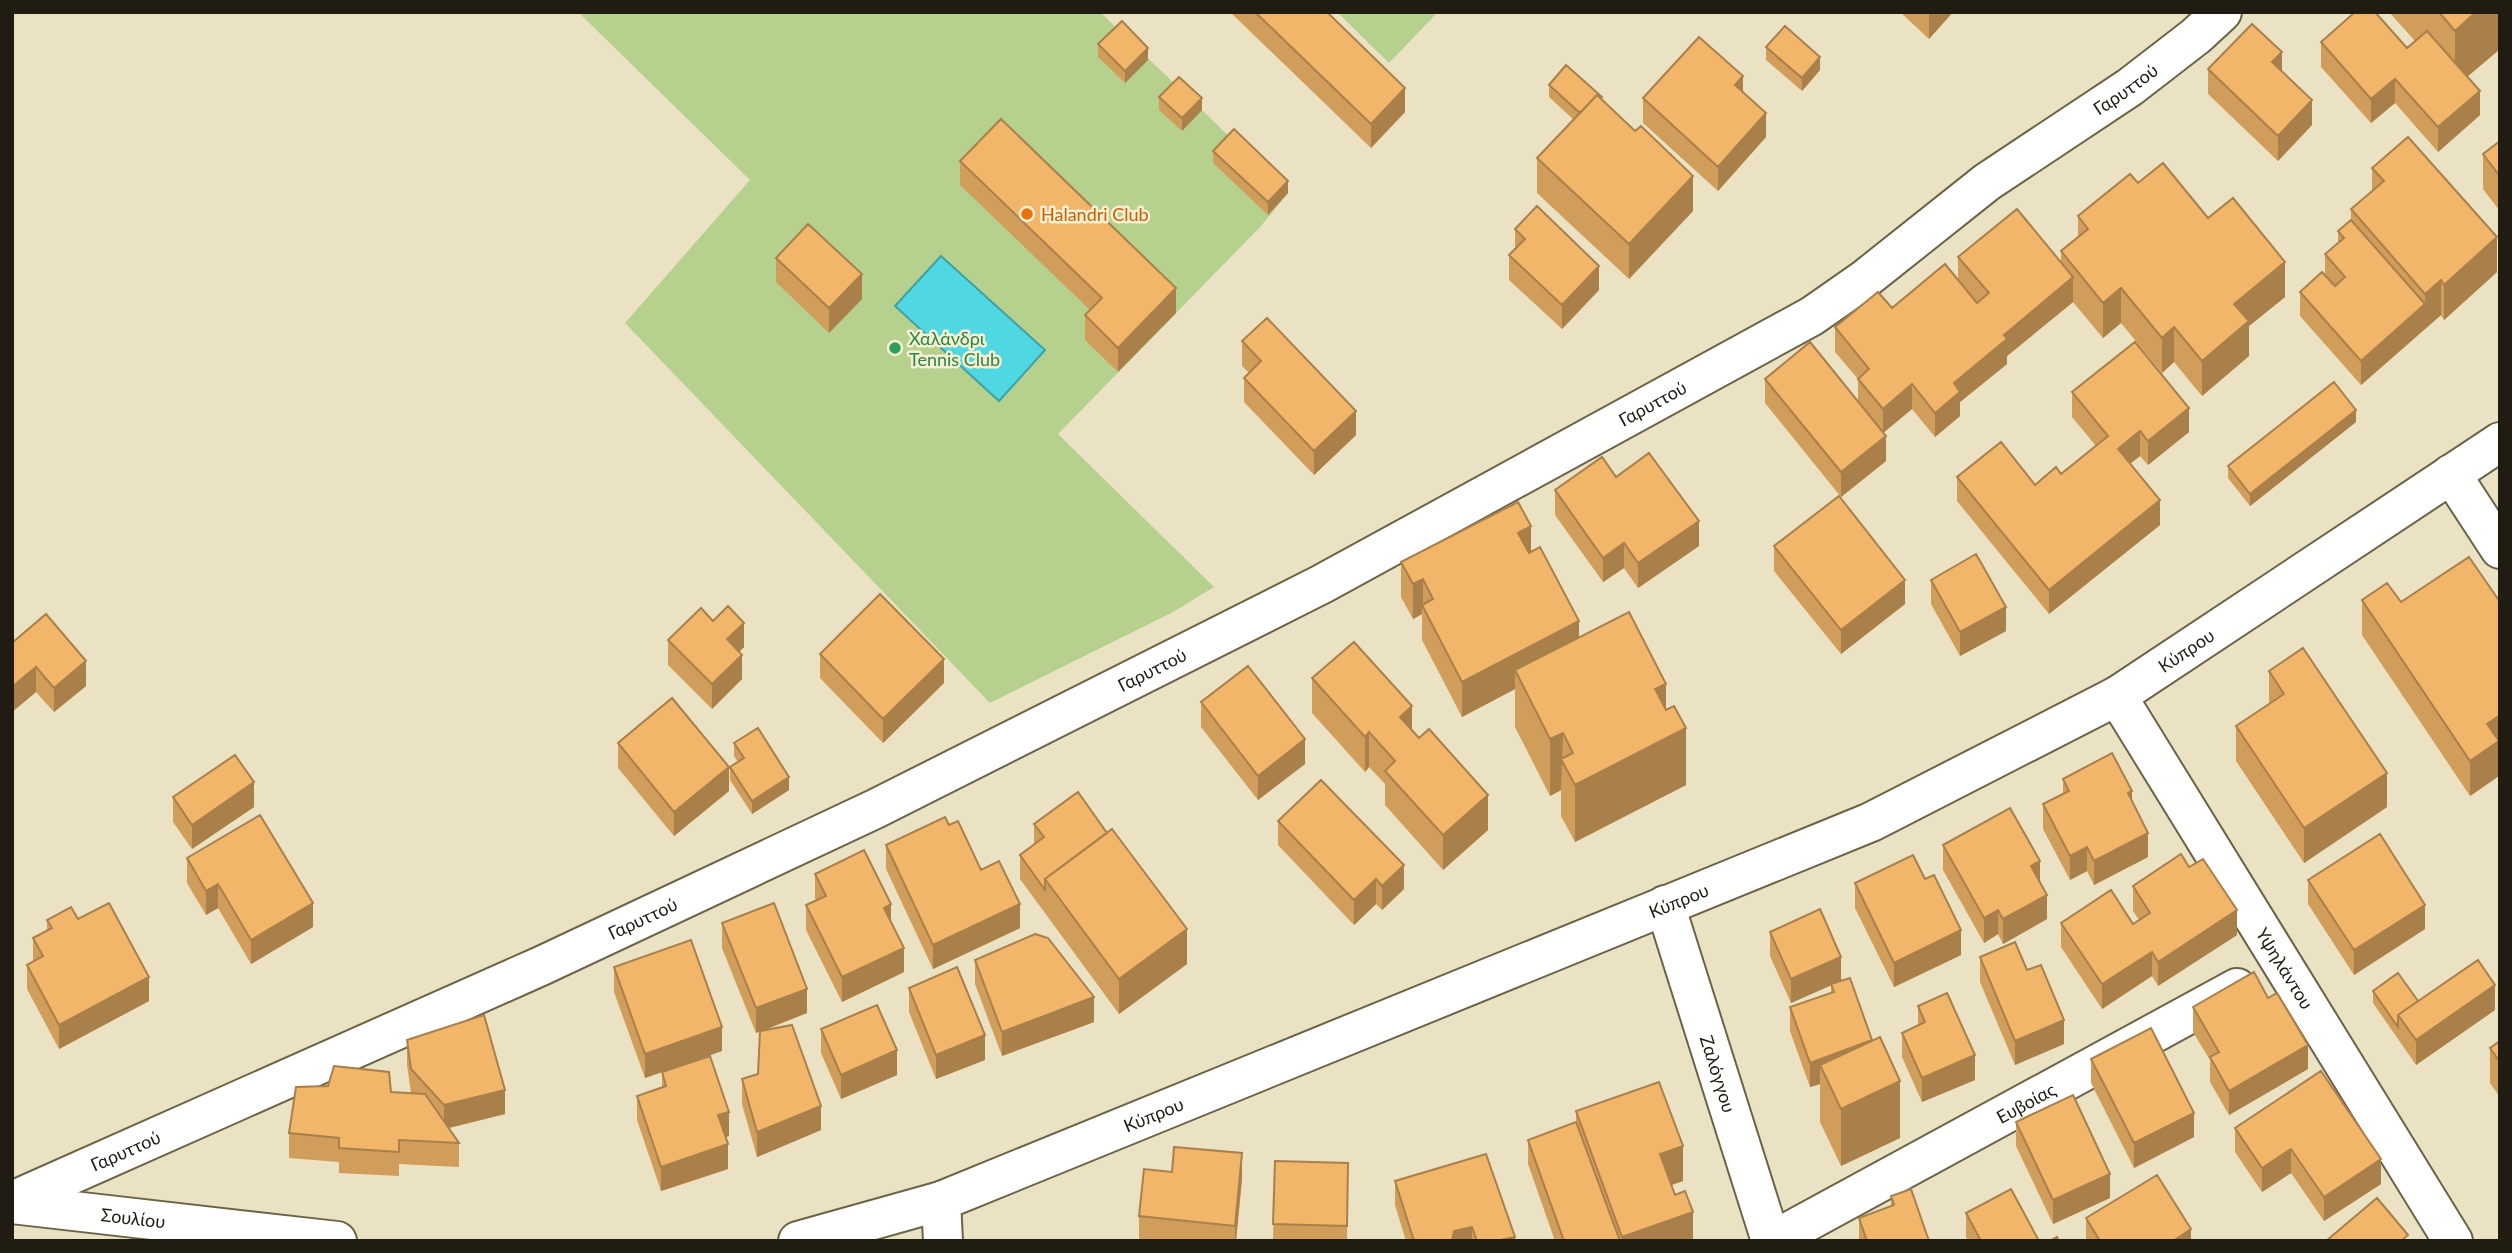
<svg xmlns="http://www.w3.org/2000/svg" width="2512" height="1253" viewBox="0 0 2512 1253" font-family="Lato,sans-serif">
	<style>
		.green { fill: #b5d18d }
		.water { fill: #50d8e2; stroke: #42a0a3; stroke-width: 2 }
		.lines { fill: none; stroke-linecap: round; stroke-linejoin: round }
		.street-casing { stroke: #6b6348; stroke-width: 42 }
		.secondary-casing { stroke: #6b6348; stroke-width: 42 }
		.street { stroke: #fff; stroke-width: 38 }
		.secondary { stroke: #fff; stroke-width: 38 }
		.wall { fill: #d09d5b }
		.shaded-wall { fill: #a97f4a }
		.building { fill: #f2b66a; stroke: #a97f4a; stroke-width: 2 }
		.food-dot { fill: #e8710a; stroke: #f8efd0; stroke-width: 2.5 }
		.leisure-dot { fill: #2e9e5b; stroke: #f8efd0; stroke-width: 2.5 }
		.labels { text-anchor: middle; dominant-baseline: central; stroke-width: 5; stroke-linejoin: round; paint-order: stroke }
		.street-label { font-size: 18px; fill: #201c11; stroke: #f8efd0 }
		.food-label { font-size: 18px; fill: #c56008; stroke: #f8efd0; text-anchor: start }
		.leisure-label { font-size: 18px; fill: #27864d; stroke: #f8efd0; text-anchor: start }
	</style>
	<rect width="100%" height="100%" fill="#eae2c3"/>
	<!-- green -->
	<path class="green" d="M578 12H1100L1288 193 1261 226 1058 434 1214 587 1173 612 990 703 625 323 750 180Z
		M1337 12H1438L1389 63Z"/>
	<!-- water -->
	<path class="water" d="M941 256 1045 350 999 401 895 306Z"/>
	<g class="lines">
		<defs>
			<g id="street">
				<path d="M2451 474 2500 549"/>
				<path id="s1" d="M2117 696 2453 1241"/>
				<path d="M941 1201 943 1241"/>
				<path id="s2" d="M12 1204 337 1241"/>
				<path id="s3" d="M798 1241 941 1201 1871 822 2117 696 2500 442"/>
				<path id="s4" d="M1772 1241 2237 988"/>
			</g>
			<g id="secondary">
				<path id="s5" d="M1665 905 1771 1241"/>
				<path id="s6" d="M12 1201 541 966 875 809 1322 584 1812 316 1865 279 1987 182 2130 87 2196 36 2222 12"/>
			</g>
		</defs>
		<!-- street casing -->
		<use href="#street" class="street-casing"/>
		<!-- secondary casing -->
		<use href="#secondary" class="secondary-casing"/>
		<!-- street -->
		<use href="#street" class="street"/>
		<!-- secondary -->
		<use href="#secondary" class="secondary"/>
	</g>
	<!-- wall -->
	<path class="wall" d="M1230 12H1330V15L1405 112 1371 148Z
		M1900 12H1953L1929 39Z
		M2389 12H2500V49L2467 77 2480 115 2438 152 2395 103 2371 123 2321 67V42L2407 48 2415 41Z
		M1098 44 1148 60 1125 83 1098 57Z
		M1766 47 1820 70 1802 91 1766 60Z
		M2208 69 2282 71 2312 125 2278 161 2208 94Z
		M1549 85 1602 99 1693 211 1629 279 1537 193V158L1574 120 1549 97Z
		M1743 91 1766 137 1718 191 1643 123V98Z
		M1159 97 1202 110 1182 131 1159 110Z
		M2500 141 2499 210 2483 189V154Z
		M1213 151 1288 193 1268 215 1213 163Z
		M960 161 1176 313 1118 372 1085 340V315L1090 310 960 185Z
		M2372 168 2497 272 2444 320 2441 315 2361 385 2300 316V292L2325 275V254L2338 243V231L2351 220V209L2372 191Z
		M2138 183 2208 218 2285 297 2249 326V356L2202 396 2174 362 2162 373 2121 323 2103 338 2073 302 2007 356V364L1960 402V416L1935 437 1912 409 1883 433 1886 461 1841 497 1765 403V379L1858 402V379L1835 352V327L1892 308 1958 280V257L2061 262V251L2078 237V216Z
		M1515 229 1599 290 1562 329 1509 280V255L1515 249Z
		M776 258 862 299 829 333 776 282Z
		M1242 341 1356 435 1314 475 1244 402V378L1249 373 1242 366Z
		M2072 392 2189 432 2148 465 2140 456 2130 464 2160 525 2049 614 1957 501V477L2035 485 2061 474 2096 446 2072 417Z
		M2356 422 2250 506 2228 478V466Z
		M1616 477 1699 546 1638 588 1624 568 1603 582 1555 515V490Z
		M1774 546 1905 604 1841 654 1774 571Z
		M1531 552 1579 637 1666 710 1686 785 1575 842 1561 816V790L1550 796 1515 727V689L1462 717 1422 640V614L1413 619 1401 597V562Z
		M1931 580 2006 631 1960 656 1931 604Z
		M2362 600 2401 602H2500L2499 776 2470 796 2362 635Z
		M46 614 86 686 54 712 36 692 12 712Z
		M713 621 744 647 739 652 742 679 712 709 668 665V640Z
		M820 654 944 683 883 743 820 678Z
		M2269 671 2387 807 2304 863 2236 761V726L2269 704Z
		M1312 678 1412 730 1488 830 1443 870 1385 805V784L1369 767 1365 772 1312 713Z
		M1201 702 1305 764 1258 800 1201 727Z
		M618 743 729 791 674 836 618 768Z
		M734 743 789 790 752 814 730 780V767L738 762 734 756Z
		M2063 779 2132 802 2148 857 2094 885 2087 871 2070 880 2043 829V804L2063 794Z
		M173 797 254 807 192 849 173 822Z
		M1278 821 1404 889 1382 910 1376 904 1354 925 1278 845Z
		M1034 824 1187 964 1119 1014 1020 879V855L1034 844Z
		M949 825 1020 928 933 969 886 869V845Z
		M1943 845 2040 881 2047 919 2003 944 1998 934 1984 943 1943 870Z
		M187 858 313 927 251 964 218 908 206 915 187 883Z
		M2189 867 2237 935 2158 986 2152 976 2102 1009 2061 947V923L2133 924 2139 920 2133 911V886Z
		M815 874 891 922 904 972 842 1002 806 930V905L816 901 815 898Z
		M2308 880 2425 929 2354 975 2308 904Z
		M1855 883 1961 955 1894 987 1855 908Z
		M78 919 149 1001 59 1049 27 989V965L33 962V938L47 931V920Z
		M722 923 807 1013 762 1031 821 1130 757 1157 742 1104V1079L758 1074 760 1031 756 1033 722 948Z
		M1770 932 1841 981 1900 1138 1841 1166 1820 1122V1084L1810 1087 1790 1031V1007L1831 993V985L1791 1003 1770 956Z
		M1980 957 2027 970 2064 1044 2015 1065 1980 982Z
		M975 960 1094 1022 1002 1056 975 984Z
		M614 967 722 1051 667 1070 729 1136 726 1137 728 1169 661 1191 637 1120V1096L662 1087V1072L645 1078 614 992Z
		M909 988 985 1060 936 1079 909 1012Z
		M2373 991 2418 1001 2495 1010 2416 1065 2373 1003Z
		M1918 1006 1975 1080 1922 1102 1902 1057V1033L1918 1026Z
		M2193 1007 2308 1069 2229 1115 2210 1082V1060L2193 1032Z
		M821 1029 897 1075 841 1099 821 1053Z
		M407 1040 505 1114 449 1128 459 1143V1167L399 1164V1176L339 1173V1162L289 1158V1133L411 1093 407 1065Z
		M2500 1041V1097L2490 1083V1048Z
		M2091 1059 2194 1137 2134 1168 2091 1083Z
		M1576 1111 1683 1181 1671 1185 1693 1241H1555L1528 1164V1140L1576 1122Z
		M2016 1122 2110 1198 2053 1224 2016 1146Z
		M2235 1128 2381 1184 2324 1221 2291 1173 2262 1192 2235 1152Z
		M1275 1161 1348 1163 1347 1241H1273Z
		M1172 1172 1242 1178 1236 1241 1139 1240V1216Z
		M1395 1181 1515 1241H1406L1395 1205Z
		M1891 1196 1929 1241H1859V1218L1891 1206Z
		M1966 1213 2039 1241H1968L1966 1237Z
		M2086 1218 2191 1241H2086Z"/>
	<!-- shaded-wall -->
	<path class="shaded-wall" d="M1929 12H1953L1929 39Z
		M2476 12H2500V49L2455 87V31Z
		M1148 48V60L1125 83V71Z
		M2282 52V77L2272 62Z
		M1820 57V70L1802 91V78Z
		M1743 76V101L1735 85Z
		M2395 79V103L2371 123V99Z
		M1405 88V112L1371 148V124Z
		M2480 91V115L2438 152V127Z
		M1202 98V110L1182 131V118Z
		M2312 100V125L2278 161V136Z
		M1766 113V137L1718 191V167Z
		M1693 176V211L1629 279V244Z
		M1288 181V193L1268 215V202Z
		M2497 237V272L2444 320V285Z
		M2285 262V297L2249 326V356L2202 396V361L2234 304Z
		M1599 266V290L1562 329V305Z
		M862 274V299L829 333V308Z
		M2073 277V302L2007 356V364L1960 402V416L1935 437V413L1954 383 2004 335Z
		M2441 280V315L2361 385V361L2425 304V294Z
		M1176 288V313L1118 372V348Z
		M2121 288V323L2103 338V303Z
		M2174 327V362L2162 373V338Z
		M1912 384V409L1883 433V409Z
		M2189 408V432L2148 465V441Z
		M2356 410V422L2250 506V494Z
		M1356 411V435L1314 475V451Z
		M2140 431V456L2118 473V449Z
		M1886 436V461L1841 497V472Z
		M2160 500V525L2049 614V590Z
		M1699 521V546L1638 588V563Z
		M1531 526V561L1518 533Z
		M1624 543V568L1603 582V558Z
		M1423 579V607L1422 605V614L1413 619V584Z
		M1905 580V604L1841 654V630Z
		M2006 607V631L1960 656V632Z
		M1579 621V656L1515 670V689L1462 717V682Z
		M744 623V647L727 664V639Z
		M742 655V679L712 709V684Z
		M944 659V683L883 743V719Z
		M86 661V686L54 712V688Z
		M36 667V692L12 712V687Z
		M1666 684V739L1686 728V785L1575 842V785L1655 689Z
		M1412 706V741L1400 717Z
		M2500 715 2499 776 2470 796V761L2487 724Z
		M1369 732V767L1365 772V737Z
		M1563 733 1561 790 1550 796V739Z
		M1305 739V764L1258 800V776Z
		M729 767V791L674 836V812Z
		M2387 773V807L2304 863V828Z
		M789 777V790L752 814V801Z
		M254 782V807L192 849V825Z
		M2132 791V815L2128 793Z
		M1488 795V830L1443 870V835Z
		M2148 833V857L2094 885V861Z
		M2087 847V871L2070 880V856Z
		M2040 861V886L2031 866Z
		M1404 865V889L1382 910V886Z
		M1376 879V904L1354 925V900Z
		M218 884V908L206 915V891Z
		M2047 895V919L2003 944V919Z
		M313 903V927L251 964V940Z
		M891 904V928L884 908Z
		M1020 904V928L933 969V945Z
		M2425 905V929L2354 975V950Z
		M1998 910V934L1984 943V918Z
		M2237 910V935L2158 986V962Z
		M1187 929V964L1119 1014V979Z
		M1961 930V955L1894 987V963Z
		M904 948V972L842 1002V977Z
		M2152 952V976L2102 1009V984Z
		M1841 957V981L1791 1003V979Z
		M149 977V1001L59 1049V1025Z
		M2495 985V1010L2416 1065V1040Z
		M807 989V1013L756 1033V1008Z
		M1094 997V1022L1002 1056V1032Z
		M2064 1020V1044L2015 1065V1041Z
		M722 1027V1051L645 1078V1054Z
		M985 1035V1060L936 1079V1055Z
		M1873 1041 1820 1065V1084L1810 1087V1063Z
		M2308 1045V1069L2229 1115V1091Z
		M897 1050V1075L841 1099V1075Z
		M1975 1055V1080L1922 1102V1078Z
		M1900 1081V1138L1841 1166V1109Z
		M505 1090V1114L444 1129V1105Z
		M821 1106V1130L757 1157V1132Z
		M729 1112V1136L718 1139V1115Z
		M2194 1113V1137L2134 1168V1143Z
		M728 1144V1169L661 1191V1167Z
		M1683 1146V1181L1660 1189V1154Z
		M2291 1149V1173L2262 1192V1168Z
		M1242 1153V1178L1236 1241H1235V1226Z
		M2381 1159V1184L2324 1221V1197Z
		M2110 1174V1198L2053 1224V1200Z
		M1693 1212V1241H1622V1237Z
		M1472 1227V1241H1452L1454 1231Z
		M2191 1229V1241H2173Z
		M1515 1237V1241H1495Z"/>
	<!-- building -->
	<path class="building" d="M1255 12H1327L1405 88 1371 124Z
		M2355 12H2375L2407 48 2427 31 2480 91 2438 127 2395 79 2371 99 2321 42Z
		M2439 12H2476L2455 31Z
		M1122 21 1148 48 1125 71 1098 44Z
		M2252 24 2282 52 2272 62 2312 100 2278 136 2208 69Z
		M1785 26 1820 57 1802 78 1766 47Z
		M1699 37 1743 76 1735 85 1766 113 1718 167 1643 98Z
		M1566 65 1602 97 1601 98 1597 95 1580 113 1549 85Z
		M1179 77 1202 98 1182 118 1159 97Z
		M1597 95 1635 131 1641 126 1693 176 1629 244 1537 158Z
		M1001 119 1176 288 1118 348 1085 315 1102 298 960 161Z
		M1234 129 1288 181 1268 202 1213 151Z
		M2408 137 2497 237 2444 285 2441 280 2425 294 2351 209 2384 181 2372 168Z
		M2500 141V175H2499L2483 154Z
		M2163 163 2208 218 2233 198 2285 262 2234 304 2249 321 2202 361 2174 327 2162 338 2121 288 2103 303 2061 251 2088 229 2078 216 2130 174 2138 183Z
		M1537 206 1599 266 1562 305 1509 255 1525 239 1515 229Z
		M2017 209 2073 277 2004 335 2007 339 1954 383 1960 392 1935 413 1912 384 1883 409 1858 379 1869 369 1835 327 1878 292 1892 308 1945 264 1977 303 1989 293 1958 257Z
		M2351 220 2425 304 2361 361 2300 292 2322 272 2335 286 2345 277 2325 254 2344 238 2338 231Z
		M808 224 862 274 829 308 776 258Z
		M1267 318 1356 411 1314 451 1244 378 1261 361 1242 341Z
		M1810 342 1886 436 1841 472 1765 379Z
		M2135 342 2189 408 2148 441 2140 431 2118 449 2160 500 2049 590 1957 477 2001 442 2035 485 2056 467 2061 474 2108 436 2072 392Z
		M2334 382 2356 410 2250 494 2228 466Z
		M1649 453 1699 521 1638 563 1624 543 1603 558 1555 490 1602 457 1616 477Z
		M1839 496 1905 580 1841 630 1774 546Z
		M1518 502 1531 526 1518 533 1529 553 1540 547 1579 621 1462 682 1422 605 1433 599 1423 579 1413 584 1401 562Z
		M1976 554 2006 607 1960 632 1931 580Z
		M2469 557 2500 602V715L2487 724 2499 741 2470 761 2362 600 2387 583 2401 602Z
		M880 594 944 659 883 719 820 654Z
		M728 606 744 623 727 639 742 655 712 684 668 640 701 608 713 621Z
		M1629 612 1666 684 1655 689 1666 710 1674 706 1686 728 1575 785 1561 759 1573 753 1563 733 1550 739 1515 670Z
		M46 614 86 661 54 688 36 667 12 687V643Z
		M1354 642 1412 706 1400 717 1419 738 1429 729 1488 795 1443 835 1385 771 1395 761 1369 732 1365 737 1312 678Z
		M2303 648 2387 773 2304 828 2236 726 2284 694 2269 671Z
		M1248 666 1305 739 1258 776 1201 702Z
		M672 698 729 767 674 812 618 743Z
		M758 728 789 777 752 801 730 767 744 758 734 743Z
		M2112 753 2132 791 2128 793 2148 833 2094 861 2087 847 2070 856 2043 804 2069 791 2063 779Z
		M235 755 254 782 192 825 173 797Z
		M1321 780 1404 865 1382 886 1376 879 1354 900 1278 821Z
		M1078 792 1107 833 1045 879V890L1020 855 1044 837 1034 824Z
		M2010 808 2040 861 2031 866 2047 895 2003 919 1998 910 1984 918 1943 845Z
		M260 815 313 903 251 940 218 884 206 891 187 858Z
		M945 817 949 825 958 821 981 870 999 861 1020 904 933 945 886 845Z
		M1112 829 1187 929 1119 979 1045 879Z
		M2380 834 2425 905 2354 950 2308 880Z
		M864 850 891 904 884 908 904 948 842 977 806 905 826 896 815 874Z
		M2181 854 2189 867 2203 859 2237 910 2158 962 2152 952 2102 984 2061 923 2111 890 2133 924 2150 913 2133 886Z
		M1913 855 1925 879 1934 875 1961 930 1894 963 1855 883Z
		M109 903 149 977 59 1025 27 965 43 956 33 938 52 928 47 920 71 907 78 919Z
		M774 903 807 989 756 1008 722 923Z
		M1820 909 1841 957 1791 979 1770 932Z
		M1035 934 1048 938 1094 997 1002 1032 975 960Z
		M691 940 722 1027 645 1054 614 967Z
		M2015 942 2027 970 2041 965 2064 1020 2015 1041 1980 957Z
		M2478 960 2495 985 2416 1040 2398 1015Z
		M957 967 985 1035 936 1055 909 988Z
		M2254 972 2268 998 2277 993 2308 1045 2229 1091 2210 1057 2219 1052 2193 1007Z
		M2398 973 2418 1001 2398 1015V1027L2373 991Z
		M1850 978 1872 1040 1810 1063 1790 1007 1834 992 1831 984Z
		M1947 993 1975 1055 1922 1078 1902 1033 1925 1022 1918 1006Z
		M877 1005 897 1050 841 1075 821 1029Z
		M484 1015 505 1090 444 1105 411 1069 407 1040Z
		M792 1025 821 1106 757 1132 742 1079 758 1074 760 1031Z
		M2151 1028 2194 1113 2134 1143 2091 1059Z
		M1880 1037 1900 1081 1841 1109 1820 1065Z
		M2500 1041V1062L2490 1048Z
		M710 1056 729 1112 718 1115 728 1144 661 1167 637 1096 666 1086 662 1072Z
		M334 1066 389 1072 391 1092 425 1094 459 1143 399 1140V1152L339 1148V1138L289 1133 296 1087 328 1086Z
		M2321 1071 2381 1159 2324 1197 2291 1149 2262 1168 2235 1128Z
		M1659 1082 1683 1146 1660 1154 1675 1195 1685 1191 1693 1212 1622 1237 1576 1111Z
		M2073 1095 2110 1174 2053 1200 2016 1122Z
		M1576 1122 1620 1241H1564L1528 1140Z
		M1174 1147 1242 1153 1235 1226 1139 1216 1144 1169 1172 1172Z
		M1486 1154 1515 1237 1495 1241H1477L1472 1227 1454 1231 1452 1241H1414L1395 1181Z
		M1275 1161 1348 1163 1347 1226 1273 1224Z
		M2157 1175 2191 1229 2173 1241H2100L2086 1218Z
		M1911 1189 1929 1241H1867L1859 1218 1894 1205 1891 1196Z
		M2011 1189 2039 1241H1981L1966 1213Z
		M2377 1198 2408 1235 2401 1241H2326Z
		M2057 1237 2059 1241H2050Z"/>
	<!-- markers -->
	<circle class="food-dot" cx="1027" cy="214" r="7"/>
	<circle class="leisure-dot" cx="895" cy="348" r="7"/>
	<g class="labels">
		<!-- street labels -->
		<g class="street-label">
			<text stroke="none"><textPath href="#s6" startOffset="2394">Γαρυττού</textPath></text>
			<text stroke="none"><textPath href="#s6" startOffset="1825">Γαρυττού</textPath></text>
			<text stroke="none"><textPath href="#s3" startOffset="1512">Κύπρου</textPath></text>
			<text stroke="none"><textPath href="#s6" startOffset="1258">Γαρυττού</textPath></text>
			<text stroke="none"><textPath href="#s3" startOffset="945">Κύπρου</textPath></text>
			<text stroke="none"><textPath href="#s6" startOffset="691">Γαρυττού</textPath></text>
			<text stroke="none"><textPath href="#s1" startOffset="320">Υψηλάντου</textPath></text>
			<text stroke="none"><textPath href="#s5" startOffset="177">Ζαλόγγου</textPath></text>
			<text stroke="none"><textPath href="#s4" startOffset="289">Ευβοίας</textPath></text>
			<text stroke="none"><textPath href="#s3" startOffset="378">Κύπρου</textPath></text>
			<text stroke="none"><textPath href="#s6" startOffset="124">Γαρυττού</textPath></text>
			<text stroke="none"><textPath href="#s2" startOffset="122">Σουλίου</textPath></text>
		</g>
		<!-- food labels -->
		<g class="food-label">
			<text x="1041" y="214">Halandri Club</text>
		</g>
		<!-- leisure labels -->
		<g class="leisure-label">
			<text x="909" y="338">Χαλάνδρι<tspan x="909" dy="21">Tennis Club</tspan></text>
		</g>
	</g>
	<!-- border -->
	<rect width="2512" height="1253" fill="none" stroke="#201c11" stroke-width="28"/>
</svg>
